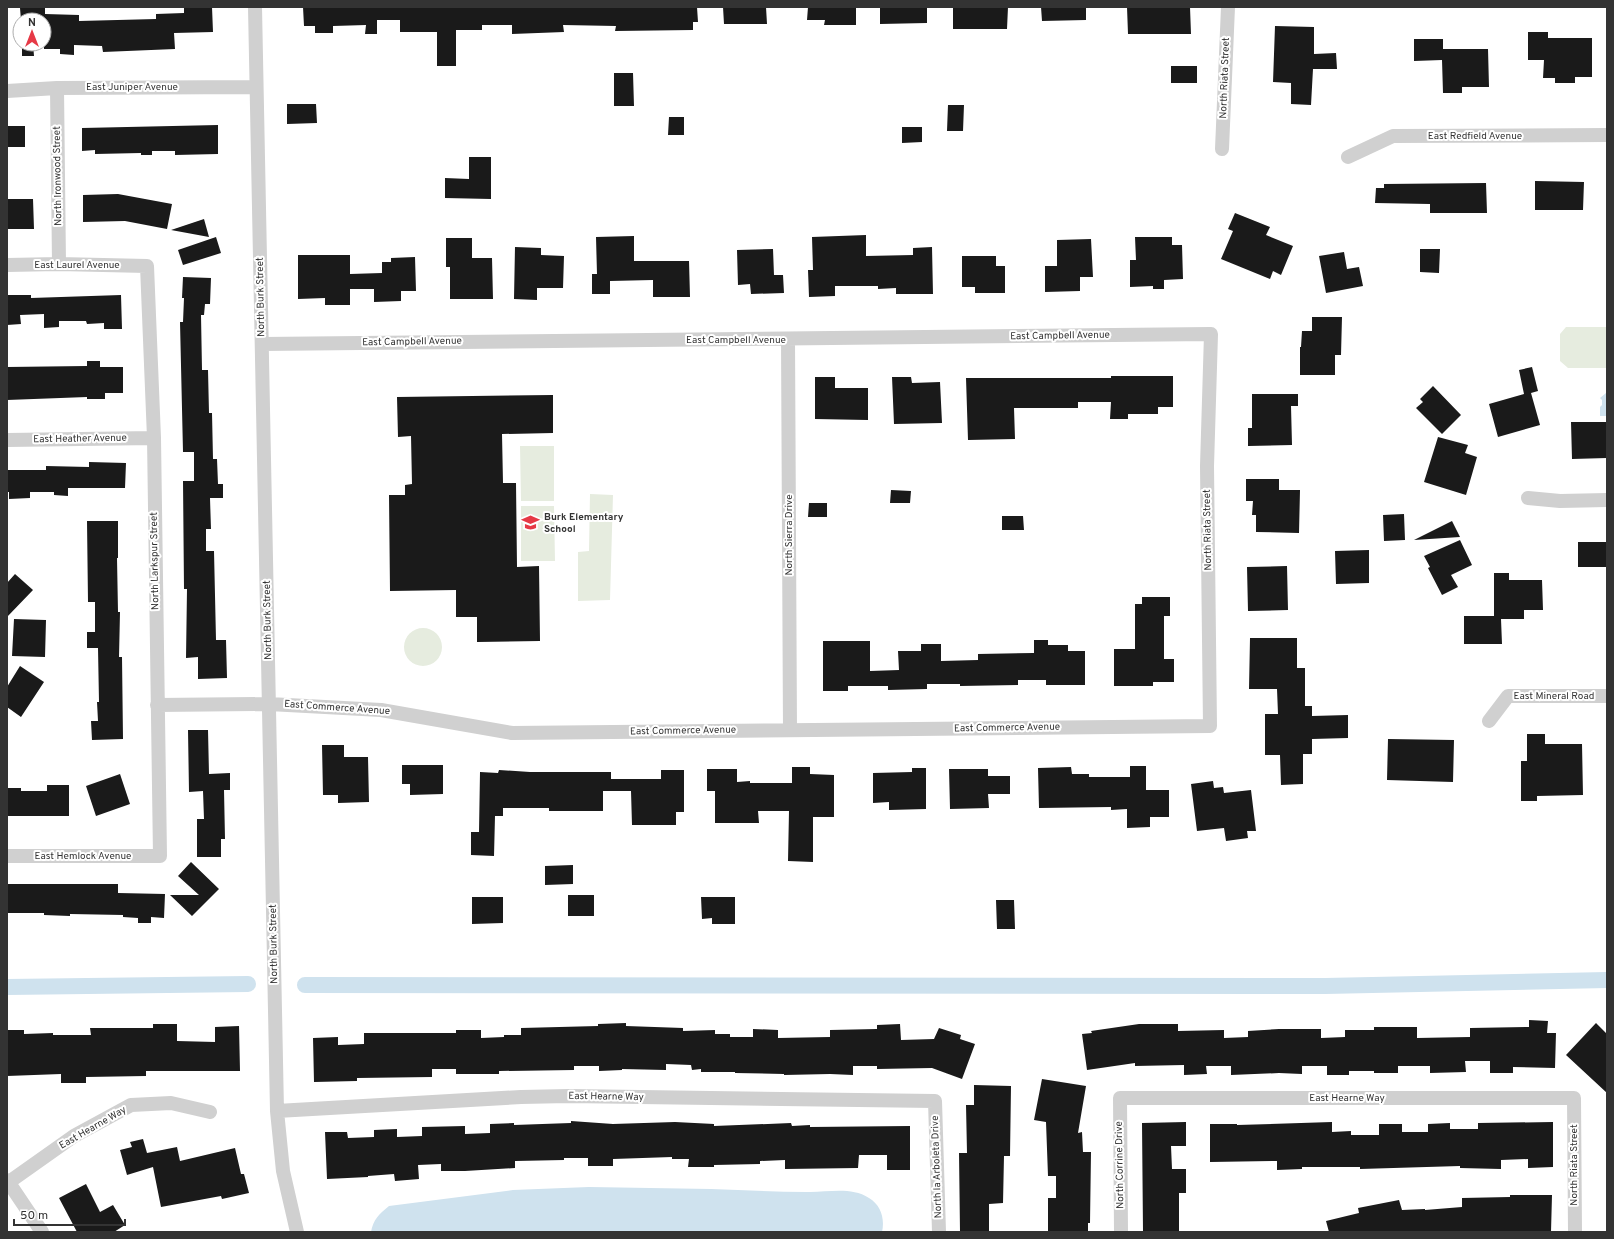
<svg xmlns="http://www.w3.org/2000/svg" width="1614" height="1239" viewBox="0 0 1614 1239" font-family="Overpass,sans-serif">
	<style>
		.green { fill: #e6ecdf }
		.water { fill: #cfe2ee }
		.lines { fill: none; stroke-linecap: round; stroke-linejoin: round }
		.canal { stroke: #cfe2ee; stroke-width: 16 }
		.building { fill: #1a1a1a }
		.minor { stroke: #d0d0d0; stroke-width: 14 }
		.labels { text-anchor: middle; dominant-baseline: central; stroke-width: 4; stroke-linejoin: round; paint-order: stroke }
		.street-label { font-size: 10px; fill: #333; stroke: #fff }
		.poi-label { font-size: 10px; font-weight: bold; fill: #333; stroke: #fff; text-anchor: start }
	</style>
	<rect width="100%" height="100%" fill="#fff"/>
	<!-- green -->
	<path class="green" d="M1566 327H1607V368H1568L1560 361V334Z
		M520 446H554V501H521Z
		M590 494 613 495 610 600 578 601V552L589 551Z
		M521 506H554L555 561H521Z
		M404 647a19 19 0 1 1 38 0a19 19 0 1 1-38 0Z"/>
	<!-- water -->
	<path class="water" d="M1606 393H1607V416H1600V407L1602 405V400L1600 398Z
		M589 1187C630 1188 670 1188 711 1189 743 1190 774 1192 806 1192 826 1193 850 1186 869 1198 881 1205 885 1219 882 1232H371C373 1220 379 1214 389 1206L513 1190Z"/>
	<g class="lines">
		<!-- canal -->
		<path class="canal" d="M305 985 1325 986 1607 980
			M7 987 248 984"/>
	</g>
	<!-- building -->
	<path class="building" d="M45 7V14L79 15V21L156 19V14L184 13V7H212L213 32 174 33 175 49 103 52 102 46 74 45V55L60 54V49H44V20H21L20 8Z
		M303 7H697L698 22H693V30L615 31 616 26 563 25 564 32 512 34V25H482V30H456V66H437V32H400V20H377V34H365L366 25 333 26V33H315V26H304Z
		M723 7H766L767 24H724Z
		M808 7H856V25H824L825 20H807Z
		M880 7H927V23L880 24Z
		M953 7H1008L1007 29H953Z
		M1041 7H1086V20L1042 21Z
		M1127 7H1190L1191 34H1128Z
		M1275 26 1314 27V54L1336 53 1337 69H1313L1311 105 1291 104V83L1273 82Z
		M1528 32H1548V38H1592V77H1575V83H1555V78H1543L1544 60H1528Z
		M1414 39H1443V49H1488L1489 87H1462V93H1443L1442 60 1414 61Z
		M22 44H33L34 56H22Z
		M1171 66H1197V83H1171Z
		M614 73H633L634 106H614Z
		M287 104H316L317 123 287 124Z
		M948 105H964L963 131H947Z
		M669 117H684V135H668Z
		M218 125V154L175 155V151H152V155H141V153L95 154V150L82 151V128Z
		M7 126H25V147H7Z
		M902 127H922V142L902 143Z
		M469 157H491V199L445 198V178L469 179Z
		M1535 181 1584 182 1583 210H1535Z
		M1486 183 1487 213H1430V204L1375 203 1376 188H1384V184Z
		M118 194 172 204 167 229 125 221 83 222V195Z
		M7 199H33L34 229H7Z
		M1235 213 1270 227 1266 235 1293 246 1281 275 1273 271 1270 279 1221 259 1233 231 1228 229Z
		M204 219 209 237 171 230Z
		M866 235V256L913 255V248L932 247 933 294H896V288L878 289V286H835V296L809 297 808 270H813L812 237Z
		M634 236V261H689L690 297H653V280L610 281V294H592V274H597L596 237Z
		M216 237 221 253 183 265 178 250Z
		M1135 237H1172V245H1182L1183 279 1164 280V289H1153V286L1130 287V260H1136Z
		M446 238H472V258H492L493 299H450V267H446Z
		M1091 239 1093 277H1080V291L1045 292V266H1057V240Z
		M515 247 541 248V255L564 256 563 288H537V300L514 299Z
		M773 249 774 275H783L784 293 751 294 750 284 738 285 737 250Z
		M1420 249H1440L1439 273 1420 272Z
		M1344 252 1347 269 1359 267 1363 286 1326 293 1319 256Z
		M298 255H350V274L382 273V262H391V258L415 257 416 291H401V301L374 302V289H350V305H325V298L298 299Z
		M962 256H996V266H1005V293H975V287H962Z
		M183 277 211 278 210 304H205L204 315H201L202 370H208L209 413H212L213 459H217L218 484H223V498H210L211 529H206V551H214L216 640H226L227 678 198 679V657L186 658 187 589H184L183 481H194V452H183L180 322H183L184 298H182Z
		M7 295H31V298L121 295 122 329H104V323L87 324 86 321H59V327L44 328V314L20 315 21 324 7 325Z
		M1312 317H1342L1341 355H1335V375H1300V347H1301L1302 331H1312Z
		M87 361H100V367H123V393H105V399H87V397L7 400V367L87 366Z
		M1532 367 1538 391 1531 393 1540 425 1498 437 1489 404 1524 394 1519 370Z
		M1111 376H1173V407H1158V414H1128V419H1110L1111 402H1078V408H1014L1015 439 968 440 966 378H1111Z
		M815 377H835V388H868V420L815 419Z
		M892 377H911L912 383 940 382 942 423 894 424Z
		M1433 386 1461 415 1442 434 1416 408 1423 402 1420 399Z
		M1252 394H1298V406H1291L1292 445 1248 446V428H1252Z
		M553 395V433L502 434 503 483H516L517 567 539 566 540 641 477 642V617H456V590L390 591 389 495H405V485L412 484 411 436 398 437 397 397Z
		M1571 422H1607V458L1572 459Z
		M1438 437 1468 445 1465 453 1477 457 1466 495 1424 482Z
		M89 462 126 463 125 488H68V496L54 495V492H30V498L9 499V492H7V470H46V466L89 467Z
		M1246 479H1279V490H1300L1299 533 1256 532V515H1252L1253 501H1246Z
		M891 490 911 491 910 503H890Z
		M809 503H827V517H808Z
		M1404 514 1405 540 1384 541 1383 515Z
		M1002 516H1023L1024 530H1002Z
		M87 521H118V558H117L118 612H120L119 657H122L123 739 92 740 91 721H98L97 702H99L98 648H87V632H95V602H88Z
		M1452 521 1460 537 1414 540Z
		M1460 540 1472 565 1451 575 1458 587 1442 595 1428 568 1430 567 1424 556Z
		M1578 542H1607V567H1578Z
		M1369 550V583L1336 584 1335 551Z
		M1287 566 1288 610 1248 611 1247 567Z
		M1494 573H1509V580H1542L1543 610H1524V619H1501L1502 644H1464V616H1494Z
		M15 574 33 590 7 617V583Z
		M1142 597H1170V616H1164V659H1174V682H1153V686H1114V649H1135V604H1142Z
		M14 619 46 620 45 657 12 656Z
		M1250 638H1297V668H1305V706H1312V716L1348 715V738L1312 739V754H1303V784L1281 785 1280 755H1265V714H1278L1277 689H1249Z
		M1034 640H1048V645H1068V651H1085V685H1046V680H1018V685L960 686V684H927V689L888 690V686H848V691H823V641H870V671L899 670 898 651H921V644H941V661L978 660V654L1034 653Z
		M20 666 44 682 21 717 7 707V687Z
		M188 730H208L209 774 230 773V790H224L225 839H221V857H197V819H204L203 791 189 792Z
		M1527 734H1545V744H1582L1583 795 1537 796V801H1521V761H1527Z
		M1388 739 1454 740 1453 782 1387 780Z
		M322 745H344V757H368L369 802 338 803V795H323Z
		M402 765H443V794L410 795V784H402Z
		M1130 766H1146V790H1169V817H1150V827L1127 828V809L1111 810V807L1039 808 1038 768 1071 767 1072 774H1089V777H1130Z
		M792 767H810V774L834 775V817H813V862L788 861 789 811H758L759 823H715V791H707V769H737V782L750 781V783H792Z
		M912 768H926V809L889 810V802L873 803V773L912 772Z
		M949 769H988V776H1010V794H988L989 808 950 809Z
		M499 770 530 772H611V779H661V770H684V812H676V825H632L631 791H603V811H549V808H503V816H495L494 856 471 855V832H479L480 772 498 773Z
		M120 774 130 804 96 816 86 786Z
		M1213 781 1214 788 1223 787 1224 793 1251 790 1256 831H1247L1248 838 1226 841 1224 828 1197 831 1191 784Z
		M47 785H69V816H7V788H21V791H47Z
		M191 862 219 889 192 916 170 895H199L178 876Z
		M573 865V884L545 885V866Z
		M7 884H118V893L165 894 164 918 151 917V923H138V918L123 917V915L70 914V916L44 915V913H7Z
		M568 895H594V916H568Z
		M472 897H503V923L472 924Z
		M701 897H735V924H712V918L702 919Z
		M996 900H1014L1015 929H997Z
		M1529 1020 1548 1021 1547 1033H1556L1555 1068 1513 1067V1073H1490V1061H1465L1466 1072 1430 1073V1066H1398V1073H1374V1071H1349V1075H1327V1066H1302V1074L1279 1073 1231 1075V1066H1206L1207 1074 1184 1075V1065L1135 1066V1063L1087 1070 1082 1034 1092 1033 1091 1031 1139 1024H1178V1031L1224 1030V1038L1248 1037V1031L1279 1029H1321V1038L1345 1037V1030H1374V1027H1417V1038L1470 1037V1028L1529 1027Z
		M626 1023V1026L683 1028V1031L715 1030V1034H730V1037H753V1029L778 1030V1038L830 1037V1030L877 1029V1025L900 1024 901 1040 934 1039 939 1028 961 1035 960 1039 975 1044 962 1079 932 1068 877 1069V1066H853V1075L830 1074 784 1075V1074L735 1073V1072H701V1069L692 1070 691 1065 666 1064V1070L622 1069V1070L599 1071V1066H574V1070L499 1071V1074H456V1069H432V1077L357 1078V1081L314 1082 313 1038 338 1037V1045L364 1044V1033H456V1030H481V1038L504 1037V1035H521V1028L598 1026V1024Z
		M1596 1023 1607 1034V1093L1566 1055Z
		M153 1024H177V1041L215 1042V1027L239 1026 240 1071H146V1076L86 1077V1083H61V1074L7 1076V1030H24V1034L53 1033V1035H91L90 1028H153Z
		M1042 1079 1086 1086 1078 1133 1082 1132 1083 1152H1091L1090 1223H1088V1232H1048V1198H1056V1176H1048L1046 1122 1034 1120Z
		M974 1085 1011 1086 1010 1156H1004L1003 1203 989 1204V1232H960L959 1153H967L966 1105H974Z
		M571 1121 613 1124 675 1122 714 1124V1126L791 1123 792 1126 810 1125V1127L910 1126V1170H887V1155H859L858 1168 785 1169V1160L760 1161V1164L714 1165V1167H688L689 1159H672V1157L613 1159V1166H588V1158H564V1160L515 1161V1168L465 1171H441V1164L418 1165 419 1179 395 1181 394 1174 368 1176V1177L327 1179 325 1132H347L348 1138 374 1137V1130L397 1129V1137L422 1136V1127L465 1126V1134L490 1133V1124L514 1123V1125L571 1123Z
		M1186 1122V1146H1171L1172 1169H1186V1193H1179V1232H1143L1142 1123Z
		M1332 1122V1132L1351 1131V1135H1379V1124H1402V1132H1428V1124L1450 1123V1129H1478V1123L1553 1122V1167L1528 1168V1159L1501 1160V1169L1460 1168V1166L1360 1169V1167H1302V1169L1277 1170V1161L1210 1162V1124H1237V1125Z
		M143 1139 147 1153 177 1147 180 1161 235 1148 241 1174H244L249 1193 222 1199 221 1196 161 1207 153 1167 127 1175 120 1150 132 1147 130 1142Z
		M86 1184 100 1212 113 1205 125 1225 114 1232H77L59 1198Z
		M1510 1195H1552L1551 1232H1329L1326 1221 1359 1213 1358 1208 1399 1200 1402 1210 1425 1209V1210L1462 1207V1198L1510 1197Z"/>
	<g class="lines">
		<!-- minor -->
		<path class="minor" d="M255 7 277 1111 283 1171 297 1232
			M57 88 59 264
			M7 91 57 88 256 87
			M1222 149 1228 7
			M1348 157 1393 136 1607 135
			M7 265 59 264 147 266 154 438 160 856H7
			M788 339 790 730
			M7 440 154 438
			M1528 498 1560 501 1607 500
			M157 705 269 704 381 710 512 733 1210 726 1207 466 1211 334 262 344
			M1489 721 1508 696H1607
			M277 1111 521 1097 569 1096 935 1101 939 1232
			M7 1180 42 1232
			M9 1182 74 1136 131 1105 171 1103 210 1112
			M1121 1232 1120 1098H1574L1575 1232"/>
	</g>
	<!-- icons -->
	<defs>
		<symbol id="school-bare" viewBox="-9 -9 18 18"><path d="M0-5L7-2L0 1L-7-2ZM-4 1L0 2.5L4 1V4Q0 6-4 4Z" fill="#e63946" stroke="#fff" stroke-width="2.5" paint-order="stroke"/></symbol>
	</defs>
	<g fill-rule="evenodd">
		<use href="#school-bare" x="518" y="510" width="25" height="25"/>
	</g>
	<g class="labels">
		<!-- street labels -->
		<g class="street-label">
			<text transform="translate(1225 78) rotate(-88)">North Riata Street</text>
			<text x="132" y="87">East Juniper Avenue</text>
			<text x="1475" y="136">East Redfield Avenue</text>
			<text transform="translate(58 176) rotate(-91)">North Ironwood Street</text>
			<text x="77" y="265">East Laurel Avenue</text>
			<text transform="translate(261 297) rotate(-91)">North Burk Street</text>
			<text transform="translate(1060 336) rotate(-1)">East Campbell Avenue</text>
			<text x="736" y="340">East Campbell Avenue</text>
			<text transform="translate(412 342) rotate(-1)">East Campbell Avenue</text>
			<text transform="translate(80 439) rotate(-1)">East Heather Avenue</text>
			<text transform="translate(1208 530) rotate(-91)">North Riata Street</text>
			<text transform="translate(789 535) rotate(-90)">North Sierra Drive</text>
			<text transform="translate(155 561) rotate(-91)">North Larkspur Street</text>
			<text transform="translate(268 620) rotate(-91)">North Burk Street</text>
			<text x="1554" y="696">East Mineral Road</text>
			<text transform="translate(337 708) rotate(4)">East Commerce Avenue</text>
			<text transform="translate(1007 728) rotate(-1)">East Commerce Avenue</text>
			<text transform="translate(683 731) rotate(-1)">East Commerce Avenue</text>
			<text x="83" y="856">East Hemlock Avenue</text>
			<text transform="translate(274 944) rotate(-91)">North Burk Street</text>
			<text transform="translate(606 1097) rotate(1)">East Hearne Way</text>
			<text x="1347" y="1098">East Hearne Way</text>
			<text transform="translate(93 1128) rotate(-30)">East Hearne Way</text>
			<text transform="translate(1120 1165) rotate(-91)">North Corrine Drive</text>
			<text transform="translate(1574 1165) rotate(-90)">North Riata Street</text>
			<text transform="translate(937 1167) rotate(-92)">North la Arboleta Drive</text>
		</g>
		<!-- poi labels -->
		<g class="poi-label">
			<text x="544" y="517">Burk Elementary<tspan x="544" dy="12">School</tspan></text>
		</g>
	</g>
	<!-- border -->
	<rect width="1614" height="1239" fill="none" stroke="#333333" stroke-width="16"/>
	<!-- north arrow -->
	<g transform="translate(32 32)"><circle r="19" fill="#ffffff" stroke="#adadad"/>
	<path d="M0-3L7 15L0 10L-7 15Z" fill="#e63946"/>
	<text y="-6" font-size="11" font-weight="bold" text-anchor="middle" fill="#333333">N</text>
	</g>
	<!-- scale -->
	<path d="M14 1219v6h111v-6" fill="none" stroke="#333333" stroke-width="2"/>
	<text x="20" y="1219" font-size="12" fill="#333333" stroke="#ffffff" stroke-width="3" paint-order="stroke">50 m</text>
</svg>
